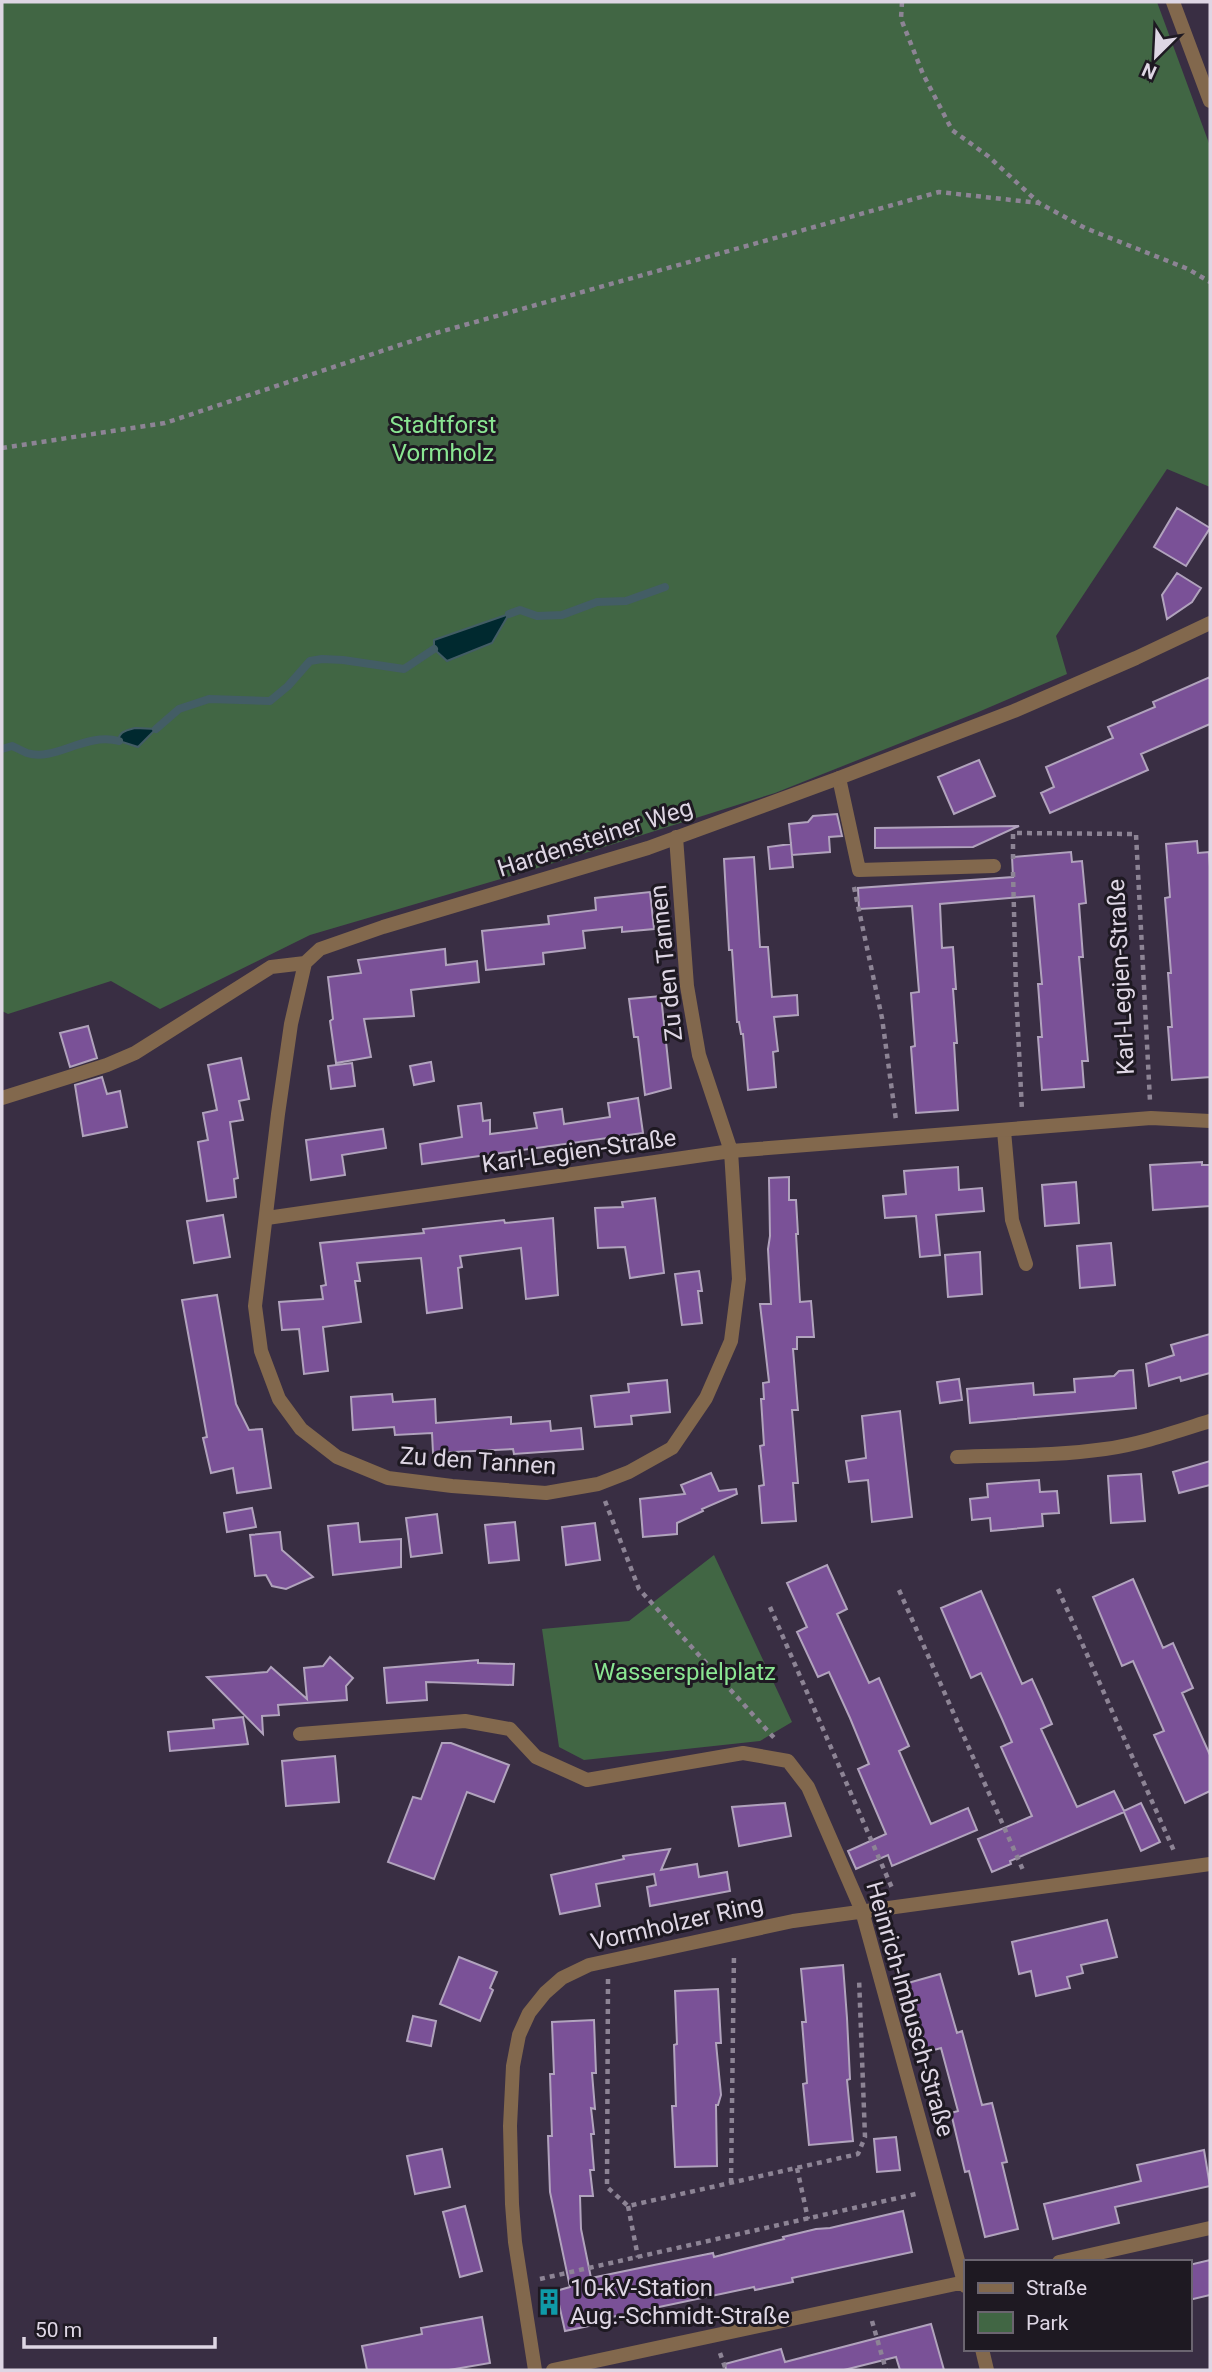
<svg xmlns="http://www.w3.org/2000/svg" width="1212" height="2372" viewBox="0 0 1212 2372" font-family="Roboto,sans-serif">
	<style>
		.green { fill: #416644 }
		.water { fill: #00292f; stroke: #435d65; stroke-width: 2 }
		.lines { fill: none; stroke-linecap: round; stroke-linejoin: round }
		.stream { stroke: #435d65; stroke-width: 8 }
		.building { fill: #7a5197; stroke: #b1a3bd; stroke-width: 2 }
		.path { stroke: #8d8495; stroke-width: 4.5; stroke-dasharray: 5 5; stroke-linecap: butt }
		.lane { stroke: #82684d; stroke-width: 14 }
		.street { stroke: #82684d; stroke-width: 14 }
		.labels { text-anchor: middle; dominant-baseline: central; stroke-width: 6; stroke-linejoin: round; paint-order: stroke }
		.park-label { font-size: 24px; fill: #8ae692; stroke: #1e1922 }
		.street-label { font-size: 24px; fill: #ded6e4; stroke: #1e1922 }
		.poi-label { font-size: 24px; fill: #ded6e4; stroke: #1e1922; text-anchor: start }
	</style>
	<rect width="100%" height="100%" fill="#392e43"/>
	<!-- green -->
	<path class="green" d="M2 2H1157L1210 146V487L1167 469 1056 636 1067 674 976 713 775 793 528 871 310 935 160 1009 111 981 8 1014 2 1011Z
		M714 1555 792 1722 760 1741 584 1760 559 1747 542 1629 629 1621Z"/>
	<!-- water -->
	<path class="water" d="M509 614 492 643 447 661 434 649V640Z
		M135 728 156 729 138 747 119 741 117 744C119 732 123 731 135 728Z"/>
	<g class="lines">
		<!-- stream -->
		<path class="stream" d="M509 614 520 610 537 616 562 615 597 602 626 601 665 587
			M156 729 179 709 209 699 270 701 288 686 310 661 322 659 343 660 404 669 434 649
			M2 749 12 746C17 748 22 751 27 753 55 762 85 732 119 741"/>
	</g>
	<!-- building -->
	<path class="building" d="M1177 508 1210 528 1186 566 1154 547Z
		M1177 573 1201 588 1192 602 1167 619 1162 595Z
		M1210 677V724L1141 754 1148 770 1050 813 1041 793 1054 787 1046 767 1113 738 1108 727 1155 707 1153 702Z
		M979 760 995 796 954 814 938 777Z
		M837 814 842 836 829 837 830 852 792 855 789 824 808 822 813 816Z
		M1019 826 973 847 875 848V828Z
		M1197 841 1198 853 1209 852 1210 867V1077L1172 1080 1168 1027H1172L1168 973H1171L1165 898 1170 897 1166 844Z
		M791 844 793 867 770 869 768 847Z
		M1071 852 1072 862 1082 861 1086 903 1079 904 1083 957H1079L1088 1061H1082L1084 1087 1042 1090 1038 1037H1042L1038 984H1042L1034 896 940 904 942 948 953 947 956 989H953L957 1043H954L958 1110 916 1113 911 1047 915 1046 911 993 919 992 912 906 859 909 858 888 1013 877 1012 857Z
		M754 857 760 947H768L772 997 797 995 798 1015 774 1017 778 1051 773 1052 776 1087 748 1090 743 1034H741L739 1022H737L732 950H729L724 859Z
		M650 892 654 929 622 932V927L583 931 585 948 543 953 544 964 486 970 482 931 549 924 548 916 596 910 595 898Z
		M445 949 446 965 477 961 479 982 411 990 414 1016 364 1019 371 1057 336 1063 330 1021 333 1019 328 977 361 973 358 960Z
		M661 996 671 1088 645 1095 638 1037H634L629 999Z
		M88 1026 97 1058 70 1067 60 1033Z
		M241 1058 249 1099 239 1101 243 1120 230 1122 238 1178 234 1179 236 1197 207 1201 198 1142 208 1140 203 1113 217 1110 208 1065Z
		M431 1062 434 1081 414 1085 410 1066Z
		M352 1063 355 1086 331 1089 328 1066Z
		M102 1077 107 1094 120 1091 127 1127 83 1136 75 1085Z
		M638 1098 643 1133 422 1164 420 1144 462 1137 458 1106 481 1103 483 1121 490 1120V1134L537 1128 534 1113 562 1109 564 1124 610 1117 608 1103Z
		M383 1129 386 1148 342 1155 345 1175 311 1180 306 1140Z
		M1202 1162V1165H1210V1206L1153 1210 1150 1165Z
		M958 1167 959 1190 982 1188 984 1211 936 1215 940 1255 920 1257 916 1216 885 1218 883 1196 906 1194 904 1171Z
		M789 1177V1200H796L798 1234H796L800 1302 811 1301 814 1337H797V1349H793L798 1410H792L798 1483H793L796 1521 762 1523 759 1486 764 1485 760 1446 764 1445 761 1399H764L763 1383 769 1382 760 1304H771L768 1249 770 1236 769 1178Z
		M1076 1182 1079 1223 1045 1226 1042 1185Z
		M655 1198 664 1273 630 1278 625 1247 598 1248 595 1208 623 1207 622 1202Z
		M223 1215 230 1257 194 1263 187 1221Z
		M553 1218 558 1295 526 1299 521 1248 460 1256 462 1267 458 1268 462 1308 427 1313 421 1258 357 1263 360 1281H355L361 1322 323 1327 328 1371 304 1374 299 1329 282 1330 279 1302 323 1299 321 1286 326 1285 320 1243 424 1233 423 1229 504 1220 505 1223Z
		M1111 1243 1115 1285 1080 1288 1077 1246Z
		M980 1252 982 1294 948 1297 945 1255Z
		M699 1271 702 1291H698L702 1323 682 1325 675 1274Z
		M217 1295 236 1404 249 1430 262 1429 271 1488 237 1493 233 1468 211 1473 203 1438 207 1437 182 1300Z
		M1210 1334V1373L1181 1381 1180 1377 1149 1386 1146 1364 1174 1355 1171 1345Z
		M1133 1370 1136 1408 970 1423 967 1389 1033 1383 1034 1395 1075 1392 1074 1379 1114 1376 1119 1371Z
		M959 1379 962 1400 940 1403 937 1382Z
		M667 1380 670 1412 631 1416 632 1424 595 1427 591 1396 629 1392 628 1384Z
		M392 1394 393 1402 435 1399 436 1423 511 1417V1424L550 1421 551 1431 581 1428 583 1449 514 1454 513 1449 433 1453 432 1433 395 1435 394 1427 353 1430 351 1397Z
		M900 1411 912 1517 872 1522 868 1480 849 1482 846 1461 866 1458 862 1416Z
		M1210 1461V1485L1179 1493 1173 1472Z
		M711 1473 719 1491 736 1489 737 1494 702 1509 703 1511 677 1523V1534L643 1537 640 1499 685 1494 681 1485Z
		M1141 1474 1145 1521 1111 1523 1108 1476Z
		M1039 1480 1040 1492 1057 1491 1059 1513 1042 1514 1043 1526 991 1531 990 1518 972 1520 970 1499 988 1497 987 1484Z
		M252 1508 256 1527 227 1532 224 1513Z
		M437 1514 442 1553 411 1557 406 1518Z
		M515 1522 519 1560 489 1563 485 1525Z
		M358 1523 360 1542 401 1539V1567L333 1575 328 1526Z
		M595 1523 600 1560 566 1565 562 1527Z
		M280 1532 282 1550 313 1577 286 1589 272 1586 266 1575 255 1576 250 1535Z
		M827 1565 847 1609 837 1614 869 1683 879 1678 909 1746 899 1751 931 1824 968 1808 977 1830 892 1866 888 1855 856 1869 848 1851 886 1834 858 1769 869 1764 850 1718 829 1672 818 1677 797 1632 807 1627 787 1583Z
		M1133 1579 1163 1648 1173 1643 1193 1688 1182 1693 1210 1755V1791L1185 1803 1154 1735 1164 1731 1133 1661 1122 1666 1093 1597Z
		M981 1591 1022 1684 1032 1679 1042 1701 1052 1724 1041 1729 1077 1807 1114 1791 1124 1811 1141 1803 1160 1842 1141 1851 1124 1812 1010 1861 1011 1864 992 1872 978 1839 1032 1816 1001 1747 1012 1742 1002 1719 981 1673 971 1678 941 1608Z
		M330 1657 353 1678 346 1686 347 1700 278 1705 279 1715 262 1716 263 1734 207 1677 267 1672 271 1667 307 1699 304 1668 323 1666Z
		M478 1660V1663L514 1664 513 1685 426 1682 427 1700 387 1703 384 1668Z
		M243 1717 248 1744 170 1751 168 1732 214 1728 213 1720Z
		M442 1743H451L509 1765 494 1802 467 1792 434 1879 388 1862 413 1797 421 1799Z
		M335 1756 339 1802 286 1806 282 1761Z
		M785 1803 791 1836 739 1846 732 1807Z
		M670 1849 661 1870 697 1864 699 1877 727 1872 730 1891 650 1906 647 1887 656 1885 654 1874 596 1884 600 1906 560 1914 551 1875 624 1859 623 1856Z
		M1107 1920 1117 1957 1081 1965 1083 1973 1067 1977 1070 1988 1036 1996 1031 1971 1019 1974 1012 1942Z
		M459 1957 497 1972 490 1988 493 1990 480 2021 440 2004Z
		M843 1965 847 2018 850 2079 847 2080 853 2141 809 2145 803 2084 807 2083 802 2022H806L801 1969Z
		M940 1974 957 2033 962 2031 982 2105 992 2103 1007 2162 1002 2163 1018 2229 985 2237 969 2171 965 2172 951 2113 958 2111 941 2048 927 2052 908 1983Z
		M718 1989 721 2043H716L721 2095 718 2105H716L717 2166 675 2167 672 2106H676L674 2045 677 2044 675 1991Z
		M413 2016 436 2021 431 2046 407 2041Z
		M594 2020 596 2073H592L595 2109 591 2108 594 2134H591L594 2170H590L593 2196H580L581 2229 591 2278 688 2258 713 2253 714 2257 784 2239 783 2237 816 2229 830 2228 903 2211 912 2252 792 2278 793 2282 755 2290 754 2287 602 2319 603 2323 565 2331 556 2291 570 2287 550 2192 548 2136H552L550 2074H554L552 2022Z
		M896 2137 900 2170 877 2172 874 2139Z
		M442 2149 450 2187 415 2194 407 2156Z
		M1204 2150 1210 2186 1115 2207 1119 2223 1053 2239 1044 2204 1141 2181 1137 2165Z
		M465 2206 482 2271 460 2277 443 2212Z
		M1210 2260V2295L1189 2300V2265Z
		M482 2317 490 2363 449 2370H367L362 2346 422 2334 421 2328Z
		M931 2324 944 2370H900L896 2357 844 2370H726L725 2364 781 2349 785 2362Z"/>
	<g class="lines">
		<!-- path -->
		<path class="path" d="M902 2 901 19 923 74 952 130 988 156 1039 203 1085 228 1188 269 1210 282
			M2 448 165 423 436 333 939 192 1039 203
			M1013 859V833L1136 834 1150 1101
			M1013 872 1016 990 1022 1111
			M854 887 882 1018 896 1120
			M605 1501 639 1589 776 1740
			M1058 1589 1174 1851
			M899 1590 1023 1870
			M770 1607 892 1888
			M608 1979 607 2187 628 2206 858 2154 865 2137 859 1978
			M797 2168 808 2219
			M731 2183 734 1953
			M628 2206 638 2257
			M540 2279 920 2193
			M872 2321 886 2370
			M720 2353 726 2370"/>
		<!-- lane -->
		<path class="lane" d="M839 778 859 870 994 866
			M1004 1131 1012 1220 1026 1264
			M300 1734 465 1721 510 1729 536 1757 587 1780 743 1753 788 1761 808 1787 862 1911"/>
		<!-- street -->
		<path class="street" d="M1173 2 1210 101
			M305 963 291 1024 278 1114 255 1306 261 1351 279 1399 301 1429 337 1457 388 1478 452 1486 546 1493 598 1484 629 1472 672 1448 706 1398 731 1341 739 1279 731 1151 699 1055 687 986 676 837
			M2 1098 107 1065 135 1053 271 967 305 963 320 949 383 927 648 848 839 778 1014 711 1136 658 1210 623
			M267 1218 731 1151 1151 1118 1210 1121
			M957 1457C1006 1455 1056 1456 1105 1449 1141 1444 1175 1432 1210 1421
			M862 1911 965 2286
			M1059 2262 1210 2228
			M982 2349 987 2370
			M535 2370 515 2242 512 2204 510 2126 513 2066 519 2035 529 2013 545 1993 562 1978 589 1965 793 1921 1210 1864
			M553 2370 965 2282"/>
	</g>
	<!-- icons -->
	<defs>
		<symbol id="building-bare" viewBox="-9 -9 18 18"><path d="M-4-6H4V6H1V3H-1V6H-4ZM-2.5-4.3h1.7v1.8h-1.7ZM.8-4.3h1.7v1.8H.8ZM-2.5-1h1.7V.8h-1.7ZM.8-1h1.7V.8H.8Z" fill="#0f9aa8" stroke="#1e1922" stroke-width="2.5" paint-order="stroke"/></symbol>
	</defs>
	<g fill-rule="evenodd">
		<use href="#building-bare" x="530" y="2283" width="38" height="38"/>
	</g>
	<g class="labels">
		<!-- park labels -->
		<g class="park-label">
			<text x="443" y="425">Stadtforst<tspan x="443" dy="28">Vormholz</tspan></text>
			<text x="685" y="1672">Wasserspielplatz</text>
		</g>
		<!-- street labels -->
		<g class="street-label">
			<text transform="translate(595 838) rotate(-18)">Hardensteiner Weg</text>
			<text transform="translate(666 963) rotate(-96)">Zu den Tannen</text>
			<text transform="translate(1121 977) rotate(-93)">Karl-Legien-Straße</text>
			<text transform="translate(579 1151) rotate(-8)">Karl-Legien-Straße</text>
			<text transform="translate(478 1461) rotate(4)">Zu den Tannen</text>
			<text transform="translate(677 1923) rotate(-13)">Vormholzer Ring</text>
			<text transform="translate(910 2009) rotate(74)">Heinrich-Imbusch-Straße</text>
		</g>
		<!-- poi labels -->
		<g class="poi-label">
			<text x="570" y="2288">10-kV-Station<tspan x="570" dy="28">Aug.-Schmidt-Straße</tspan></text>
		</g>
	</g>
	<!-- border -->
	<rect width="1212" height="2372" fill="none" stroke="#ded6e4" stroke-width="7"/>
	<!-- legend -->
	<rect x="964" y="2260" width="228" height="91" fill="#1e1922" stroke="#6b6570" stroke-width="2"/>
	<rect x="978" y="2283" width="35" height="10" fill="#82684d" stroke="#6b6570" stroke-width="2"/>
	<text x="1026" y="2295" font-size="21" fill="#ded6e4">Straße</text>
	<rect x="978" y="2312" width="35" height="21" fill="#416644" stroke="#6b6570" stroke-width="2"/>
	<text x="1026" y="2330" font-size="21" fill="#ded6e4">Park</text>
	<!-- north arrow -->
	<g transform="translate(1156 56) rotate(204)" stroke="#1e1922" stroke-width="5" paint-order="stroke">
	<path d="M0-5L12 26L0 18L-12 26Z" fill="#ded6e4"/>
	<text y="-10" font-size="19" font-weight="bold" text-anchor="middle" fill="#ded6e4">N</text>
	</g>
	<!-- scale -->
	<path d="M24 2337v10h191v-10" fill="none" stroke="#ded6e4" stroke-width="3.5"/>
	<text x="35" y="2337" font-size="21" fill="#ded6e4" stroke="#1e1922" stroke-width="5" paint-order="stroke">50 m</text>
</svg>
